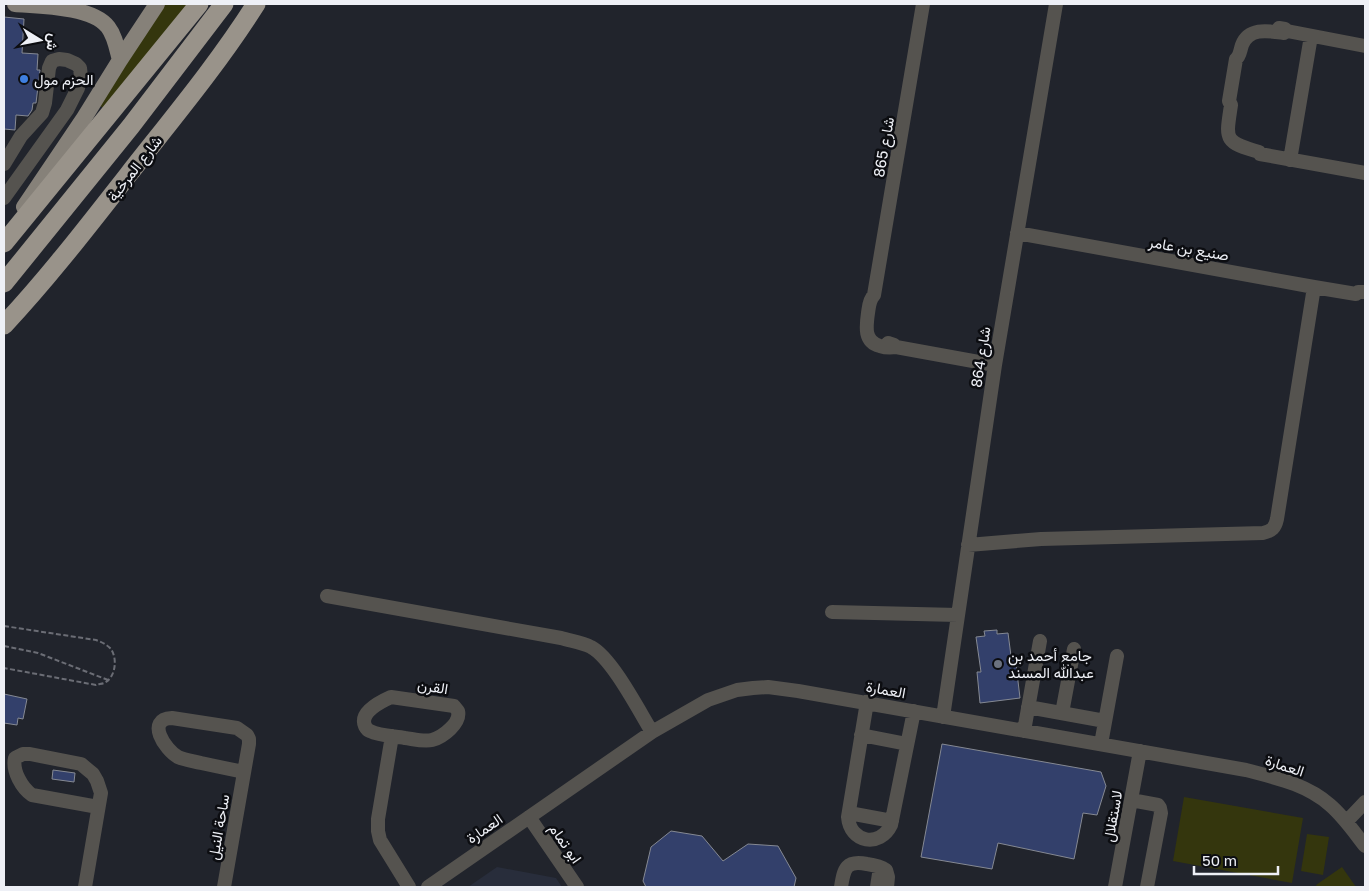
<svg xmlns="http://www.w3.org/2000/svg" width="1369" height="891" viewBox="0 0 1369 891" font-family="'Golos Text',Vazirmatn,sans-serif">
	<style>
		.built { fill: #282d3b }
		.green { fill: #34360d }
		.building { fill: #33406b; stroke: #858993 }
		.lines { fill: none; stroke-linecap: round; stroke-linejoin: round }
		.path { stroke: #6b6d75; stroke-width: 2; stroke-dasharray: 5 2.5; stroke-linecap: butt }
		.minor { stroke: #55534f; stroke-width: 14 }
		.major { stroke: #868179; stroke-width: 16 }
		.highway { stroke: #99938a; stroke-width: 19 }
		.shop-dot { fill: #3f7fe0; stroke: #0c0d11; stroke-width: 2 }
		.worship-dot { fill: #6b7280; stroke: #0c0d11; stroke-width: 2 }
		.labels { text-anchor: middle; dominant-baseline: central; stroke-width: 5; stroke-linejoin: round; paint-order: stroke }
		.poi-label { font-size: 15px; fill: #eef0f6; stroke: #0c0d11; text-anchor: start }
		.street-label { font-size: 15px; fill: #eef0f6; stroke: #0c0d11 }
	</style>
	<rect width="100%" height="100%" fill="#21242c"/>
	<!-- built -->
	<path class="built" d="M497 867 556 878 562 887H468Z"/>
	<!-- green -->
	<path class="green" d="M162 4H192L104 108 98 105Z
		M1184 797 1303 818 1292 883 1173 861Z
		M1307 834 1329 837 1323 875 1301 871Z
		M1342 867 1356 887H1317L1316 885Z"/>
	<!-- building -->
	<path class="building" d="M4 17 24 19 22 53 38 54 37 70H40L36 103H33L32 110 28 116 16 115 15 130 4 129Z
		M997 630V634L1008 633 1011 656H1015L1020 698 980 703 977 672H981L976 637 985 636 984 631Z
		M4 694 27 699 23 719 18 718 17 725 4 723Z
		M942 744 1101 772 1106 786 1097 815 1083 813 1074 859 998 843 992 869 921 857Z
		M53 770 75 773 74 782 52 779Z
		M671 831 702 836 723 861 748 844 778 846 796 878 794 887H646L643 881 651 847Z"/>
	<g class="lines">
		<!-- path -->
		<path class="path" d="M4 626 96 640C101 642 106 644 110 648 118 657 116 678 104 683 102 684 97 684 96 685L4 668
			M4 646 38 653 108 680"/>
		<!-- minor -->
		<path class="minor" d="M1279 28 1285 29 1287 31 1365 46
			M1287 31 1284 33C1269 31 1249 27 1242 45 1240 51 1240 56 1236 59L1229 101 1231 105C1226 139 1223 142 1259 152L1260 154 1365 173
			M1290 160 1311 36
			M4 164 21 136 42 113 45 103 49 68 52 61 59 59 67 60 76 64 80 68 81 77 78 88 67 110 4 198
			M1017 233 1314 287 1356 294 1358 292H1365
			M888 343 894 345 896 347 995 365
			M896 347C891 348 886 348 880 346 864 342 866 327 868 313 869 307 869 300 874 295L923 4
			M968 545 1041 539 1263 533C1272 531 1275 528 1277 519L1314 287
			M327 596 561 638C571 641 582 642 591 647 612 658 639 711 652 732
			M832 612 958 615
			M391 697 454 706 458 711C461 723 443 737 432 740 424 742 413 739 405 738 394 736 380 736 370 731 367 730 366 728 365 726 359 712 382 701 391 697Z
			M867 702 848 817C850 843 880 848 891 825L914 711
			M1028 707 1105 721
			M1062 713 1074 649
			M943 717 995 365 1056 4
			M1024 731 1040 641
			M861 735 907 744
			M392 736 378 819V831L380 840 409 887
			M1101 744 1117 656
			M1131 800 1158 805 1160 808 1161 813 1147 887
			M849 813 892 821
			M529 817 577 887
			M1347 821 1365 802
			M85 887 101 793 97 781 93 774 81 764 30 754H23L15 758C12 771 22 788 32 795L98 807
			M224 887 249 744V739L247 735 237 728 172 718C145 719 165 750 178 757 185 760 193 761 201 763 215 766 229 769 244 772
			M428 887 652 732 708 700 737 690 753 688 768 687 798 691 1246 770C1276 778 1306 784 1330 805 1344 817 1354 832 1365 846
			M841 887C844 868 846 860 867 864 874 865 880 866 886 870L888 877 887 887
			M877 887 880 867
			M1115 887 1140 751"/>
		<!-- major -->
		<path class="major" d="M15 4C39 6 92 6 108 27 115 36 117 49 120 60
			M24 207 84 118 120 60 157 4"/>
		<!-- highway -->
		<path class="highway" d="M4 243 199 4
			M4 283 131 126 224 4
			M4 325C48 278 88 226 128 175 172 119 218 64 256 4"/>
	</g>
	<!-- markers -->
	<circle class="shop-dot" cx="24" cy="79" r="5"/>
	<circle class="worship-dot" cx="998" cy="664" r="5"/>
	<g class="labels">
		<!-- poi labels -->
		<g class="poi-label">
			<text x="34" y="79">الحزم مول</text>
			<text x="1008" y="655">جامع أحمد بن<tspan x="1008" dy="17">عبدالله المسند</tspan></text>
		</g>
		<!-- street labels -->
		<g class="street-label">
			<text transform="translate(883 147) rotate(-80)">شارع 865</text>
			<text transform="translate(134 168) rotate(-52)">شارع المرخية</text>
			<text transform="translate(1189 248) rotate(10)">صنيع بن عامر</text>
			<text transform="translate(980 357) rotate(-81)">شارع 864</text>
			<text transform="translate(433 686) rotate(9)">القرن</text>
			<text transform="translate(886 689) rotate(10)">العمارة</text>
			<text transform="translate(1285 765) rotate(18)">العمارة</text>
			<text transform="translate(1112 816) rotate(-80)">لاستقلال</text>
			<text transform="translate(218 827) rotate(-80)">ساحة النيل</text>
			<text transform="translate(484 828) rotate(-35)">العمارة</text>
			<text transform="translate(566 843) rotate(55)">ابو تمام</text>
		</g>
	</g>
	<!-- border -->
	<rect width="1369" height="891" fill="none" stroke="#eef0f6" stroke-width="10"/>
	<!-- north arrow -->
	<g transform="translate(40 40) rotate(100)" stroke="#0c0d11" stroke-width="4" paint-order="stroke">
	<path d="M0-4L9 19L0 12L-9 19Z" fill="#eef0f6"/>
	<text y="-8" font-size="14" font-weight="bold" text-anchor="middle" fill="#eef0f6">ش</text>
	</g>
	<!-- scale -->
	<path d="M1194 866v8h84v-8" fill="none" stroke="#eef0f6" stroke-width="2.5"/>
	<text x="1202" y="866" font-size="15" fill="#eef0f6" stroke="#0c0d11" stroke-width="4" paint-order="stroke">50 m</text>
</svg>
